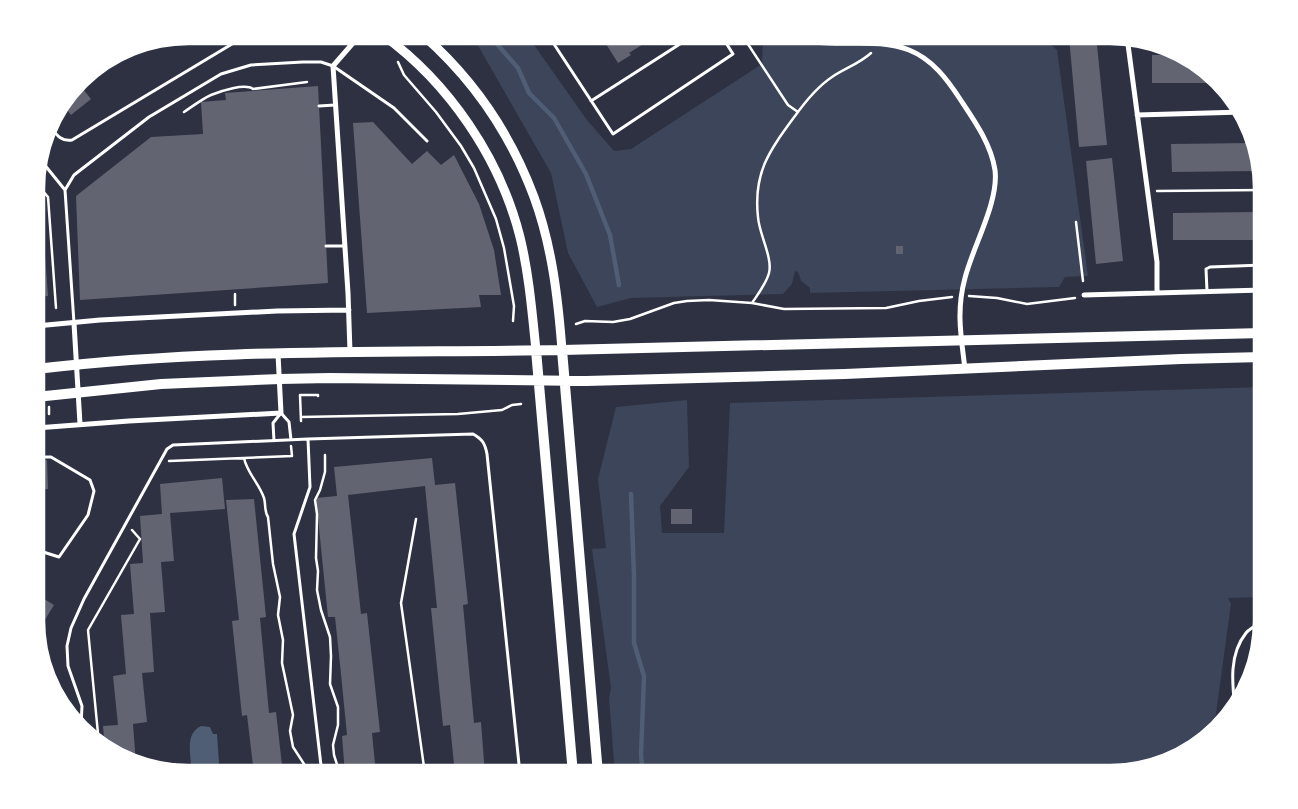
<svg xmlns="http://www.w3.org/2000/svg" width="1298" height="809" viewBox="0 0 1298 809" font-family="Inter,sans-serif">
	<style>
		.green { fill: #3c4559 }
		.water { fill: #4f5d75 }
		.lines { fill: none; stroke-linecap: round; stroke-linejoin: round }
		.stream { stroke: #4f5d75; stroke-width: 4.5 }
		.building { fill: #626471 }
		.path { stroke: #fff; stroke-width: 2.5 }
		.service { stroke: #fff; stroke-width: 3 }
		.minor { stroke: #fff; stroke-width: 5 }
		.secondary { stroke: #fff; stroke-width: 9 }
		.primary { stroke: #fff; stroke-width: 10 }
		.rim { fill: none; stroke: #fff; stroke-width: 2.5 }
	</style>
	<rect width="100%" height="100%" fill="#2d3142"/>
	<!-- green -->
	<path class="green" d="M472 35H527L587 120 614 151 631 149 762 64 763 35H1044L1045 39 1057 50 1088 276 1065 277 1059 287 810 293V288L801 281 798 272 795 271 792 284 783 294 631 298 597 307 568 253 551 173Z
		M1263 387V597L1228 598 1231 604 1214 728 1186 754 1120 774H615L609 698 611 688 592 549 606 548 598 479 616 407 687 400 689 467 660 506 662 533H724L730 403Z"/>
	<!-- water -->
	<path class="water" d="M201 726 210 727 213 734H217L219 763 210 774C202 774 199 772 195 765H191C190 751 186 733 201 726Z"/>
	<g class="lines">
		<!-- stream -->
		<path class="stream" d="M489 35 518 68 529 93 554 118 586 174 610 235 619 285
			M631 494 634 576V643L644 676 641 755 643 774"/>
	</g>
	<!-- building -->
	<path class="building" d="M573 35H588L577 42Z
		M617 35H651L653 38 629 53 631 55 618 63 606 44Z
		M1096 35 1107 145 1079 147 1069 37Z
		M1152 55H1183L1195 61 1216 83H1152Z
		M79 84 91 99 71 115 63 105Z
		M318 86 328 283 80 300 76 196 151 137 203 134 201 102 226 100 225 93Z
		M373 122 412 164 427 151 441 165 454 155 479 204 494 250 501 295H479L481 307 367 313 353 123Z
		M1252 143 1257 159V171L1172 172 1171 144Z
		M1112 158 1123 261 1096 264 1086 161Z
		M36 193 41 199 48 296 36 297Z
		M1257 212V240H1173V213Z
		M896 246H903V254H896Z
		M432 458 435 485 455 483 468 604 463 605 474 723 481 722 485 774H455L450 725 443 726 431 608H437L425 486 348 495 361 614 367 613 380 732 372 733 376 774H345L342 736 347 735 341 674 335 617H328L316 498 337 496 334 467Z
		M36 460H47L48 489 36 490Z
		M222 478 225 509 170 513 174 561 161 562 165 612 150 613 154 672 142 673 147 722 133 724 136 764 105 749 103 726 118 725 113 676 126 674 121 615 134 614 130 564 143 563 140 516 162 514 160 484Z
		M254 499 266 617 260 618 269 713 276 712 283 774H254L247 715 242 716 237 668 232 621 239 620 226 500Z
		M671 509H692V524H671Z
		M36 594 54 605 40 628 36 625Z"/>
	<g class="lines">
		<!-- path -->
		<path class="path" d="M742 35 788 105 798 112
			M398 62 404 75 436 112 461 146 474 168 496 219 504 248 514 306 513 321
			M184 112C193 106 202 99 211 95 221 91 245 83 253 89L307 82
			M36 183 48 197 56 308
			M1157 191 1263 190
			M1076 222 1083 281
			M235 294V305
			M969 296 997 298 1027 304 1075 298
			M752 303C758 294 766 284 769 273 773 258 759 234 758 217 753 172 770 150 795 116 805 102 817 87 832 77 845 68 859 64 871 53
			M576 324 585 321 613 322 630 319 674 303 687 301 709 300 752 303 784 309 886 308 919 301 952 297
			M49 407V414
			M301 417 458 414 502 410 512 405 521 404
			M301 421 300 395H318V396
			M325 455V472L320 490 315 500 317 514 316 558 318 571 317 590 321 610 330 637 331 656 330 684 338 707V725L333 745 334 755 340 774
			M244 458C247 473 259 483 264 498 266 504 264 511 268 517L273 564 280 597 278 615 283 640 282 663 293 715 290 731 293 747 306 767 307 774
			M169 461 292 456 291 446
			M416 519 401 603 425 774
			M99 744 88 630 140 539 132 530"/>
		<!-- service -->
		<path class="service" d="M548 35 613 134 733 54 721 35
			M591 101 694 35
			M319 106 335 105
			M49 126C56 134 61 142 72 140L247 35
			M39 158 65 190 74 323
			M65 190 74 175 149 117 221 74 251 65 303 62H321L333 66 394 108 427 141
			M326 246H345
			M1207 291 1206 269 1210 267 1263 265
			M308 439 310 487 294 534 322 774
			M274 441 273 423 281 413 289 422 291 440
			M36 457H51L90 480 94 491 88 515 59 557 40 551
			M1235 708C1232 683 1229 654 1246 633 1250 628 1257 625 1263 622
			M81 726 82 706 68 666 67 646 71 628 84 599 167 449 173 445 308 439 473 434C482 439 485 443 487 454L520 774"/>
		<!-- minor -->
		<path class="minor" d="M789 35C827 52 871 35 909 50 932 59 947 79 960 99 974 120 991 144 995 170 999 202 973 246 965 278 956 311 961 336 965 369
			M1127 37 1157 262V293
			M1137 115 1243 112
			M1084 295 1263 290
			M74 323 80 424
			M36 326 100 320 277 311 349 310
			M350 352 348 293 333 66 360 35
			M36 428 129 421 281 413 278 354"/>
		<!-- secondary -->
		<path class="secondary" d="M383 35C449 83 500 158 520 237 529 274 532 312 536 350
			M423 35C473 79 511 135 534 197 552 246 558 298 562 350"/>
		<!-- primary -->
		<path class="primary" d="M536 350 573 774
			M562 350 598 774
			M36 369C210 348 387 353 562 350L1263 333
			M36 397 161 384 280 379 330 378 586 381 845 374 1181 359 1263 357"/>
	</g>
	<!-- crop -->
	<path d="M0 0H1298V809H0ZM188 44H1110A144 144 0 0 1 1254 188V621A144 144 0 0 1 1110 765H188A144 144 0 0 1 44 621V188A144 144 0 0 1 188 44Z" fill="#fff" fill-rule="evenodd"/>
	<path class="rim" d="M188 44H1110A144 144 0 0 1 1254 188V621A144 144 0 0 1 1110 765H188A144 144 0 0 1 44 621V188A144 144 0 0 1 188 44Z"/>
</svg>
